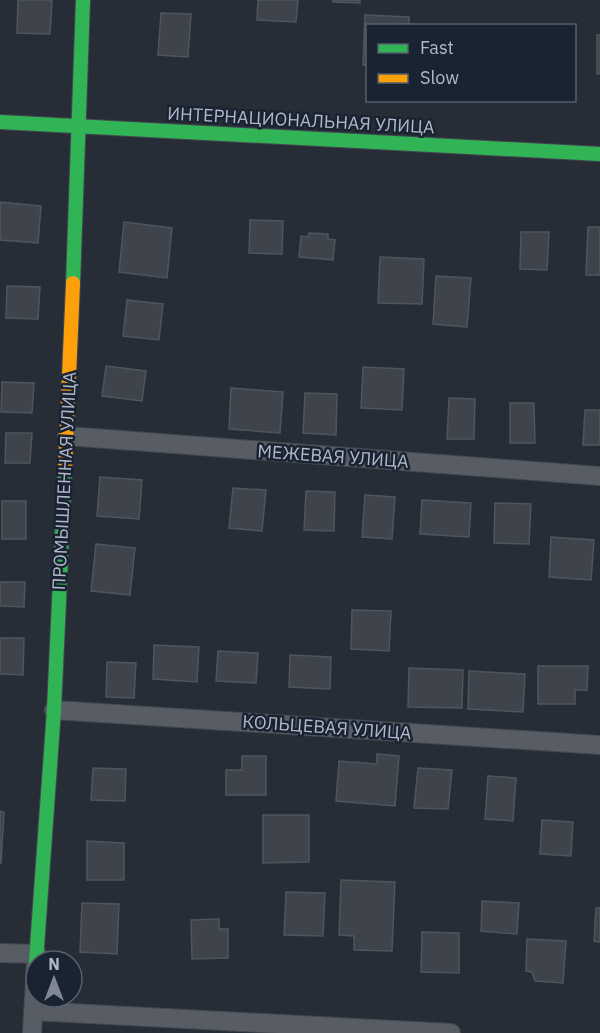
<svg xmlns="http://www.w3.org/2000/svg" width="600" height="1033" viewBox="0 0 600 1033" font-family="'IBM Plex Sans',sans-serif">
	<style>
		.building { fill: #3f444c; stroke: #4f555e; stroke-width: 1.5 }
		.lines { fill: none; stroke-linecap: round; stroke-linejoin: round }
		.street-casing { stroke: #434850; stroke-width: 20 }
		.fast-casing { stroke: #434850; stroke-width: 16 }
		.slow-casing { stroke: #434850; stroke-width: 16 }
		.street { stroke: #585c64; stroke-width: 18 }
		.fast { stroke: #30b455; stroke-width: 14 }
		.slow { stroke: #ff9f0a; stroke-width: 14 }
		.labels { text-anchor: middle; dominant-baseline: central; stroke-width: 5; stroke-linejoin: round; paint-order: stroke }
		.street-label { font-size: 18px; fill: #b0b9c8; stroke: #1a2331 }
	</style>
	<rect width="100%" height="100%" fill="#272d37"/>
	<!-- building -->
	<path class="building" d="M18 0H52L50 34 17 33Z
		M258 0H298L296 22 257 20Z
		M333 0H360V3L333 2Z
		M161 13 191 14 188 57 158 55Z
		M365 15 409 17V26H368V66L363 65Z
		M597 35H600V74H597Z
		M0 202 41 206 38 243 0 240Z
		M250 220 283 221 282 254 249 253Z
		M124 222 172 228 167 278 119 272Z
		M588 227H600V275H586Z
		M521 232H549L547 270 520 269Z
		M309 233 328 234V239L335 240 333 260 299 257 301 236 308 237Z
		M380 257 424 259 422 304 378 303Z
		M436 276 471 278 467 327 433 324Z
		M7 286 40 287 38 319 6 318Z
		M127 300 163 304 159 340 123 336Z
		M106 366 146 371 142 401 102 396Z
		M363 367 404 369 402 410 361 408Z
		M2 382 34 383 32 413 1 412Z
		M231 388 283 392 280 433 229 429Z
		M305 393 337 394 336 435 303 433Z
		M449 398 475 399 474 439H447Z
		M510 403H534L535 443H510Z
		M585 410H600V445H583Z
		M6 433H32L30 463H5Z
		M100 477 142 480 139 519 97 516Z
		M233 488 266 490 262 531 229 528Z
		M306 491 335 492 334 531 304 530Z
		M365 495 395 497 392 539 362 537Z
		M422 500 471 503 469 537 420 534Z
		M2 501H26V539H2Z
		M495 503 531 504 529 544 494 543Z
		M551 537 594 540 591 580 549 577Z
		M96 544 135 548 130 595 91 591Z
		M0 582H25L24 607 0 606Z
		M352 610 391 611 389 651 351 649Z
		M0 638H24L23 675 0 674Z
		M154 645 199 647 197 682 153 679Z
		M218 651 258 653 256 683 216 681Z
		M290 655 331 657 330 689 289 687Z
		M107 662 136 663 134 698 106 697Z
		M538 666H588L587 690H575V704H538Z
		M409 668 463 670 462 708 408 707Z
		M469 671 525 674 523 712 468 709Z
		M377 754 399 756 395 806 336 801 339 761 377 764Z
		M242 756H266V795H226V770H242Z
		M93 768 126 769 125 801 91 800Z
		M418 768 452 770 448 809 414 808Z
		M488 776 516 778 513 821 485 819Z
		M0 811 4 812 1 863H0Z
		M263 815H309V862L263 863Z
		M542 820 573 822 571 856 540 854Z
		M87 841 124 843V880H87Z
		M341 880 395 882 392 951 354 950V936L339 935Z
		M286 892 325 893 323 936 284 935Z
		M482 901 519 903 517 934 481 931Z
		M82 903 119 904 117 954 80 952Z
		M596 908H600V942L594 941Z
		M219 919V929H228V958L192 959 191 920Z
		M422 932 459 933V973L421 972Z
		M527 939 566 941 563 983 535 981 532 972 526 971Z"/>
	<g class="lines">
		<defs>
			<path id="street" d="M67 436 600 476
				M54 710 600 745
				M0 953 37 954
				M33 1011 451 1033
				M32 1033 36 963"/>
			<path id="fast" d="M0 122 600 154
				M73 283 83 0
				M36 961 54 710 65 469"/>
			<path id="slow" d="M65 469 73 283"/>
		</defs>
		<!-- street casing -->
		<use href="#street" class="street-casing"/>
		<!-- fast casing -->
		<use href="#fast" class="fast-casing"/>
		<!-- slow casing -->
		<use href="#slow" class="slow-casing"/>
		<!-- street -->
		<use href="#street" class="street"/>
		<!-- fast -->
		<use href="#fast" class="fast"/>
		<!-- slow -->
		<use href="#slow" class="slow"/>
	</g>
	<g class="labels">
		<!-- street labels -->
		<g class="street-label">
			<text transform="translate(301 120) rotate(3)">ИНТЕРНАЦИОНАЛЬНАЯ УЛИЦА</text>
			<text transform="translate(333 456) rotate(4)">МЕЖЕВАЯ УЛИЦА</text>
			<text transform="translate(64 481) rotate(-87)">ПРОМЫШЛЕННАЯ УЛИЦА</text>
			<text transform="translate(327 727) rotate(4)">КОЛЬЦЕВАЯ УЛИЦА</text>
		</g>
	</g>
	<!-- legend -->
	<rect x="366" y="24" width="210" height="78" fill="#1a2331" stroke="#565f6d" stroke-width="1.5"/>
	<rect x="378" y="44" width="30" height="9" fill="#30b455" stroke="#565f6d" stroke-width="1.5"/>
	<text x="420" y="54" font-size="18" fill="#b0b9c8">Fast</text>
	<rect x="378" y="74" width="30" height="9" fill="#ff9f0a" stroke="#565f6d" stroke-width="1.5"/>
	<text x="420" y="84" font-size="18" fill="#b0b9c8">Slow</text>
	<!-- north arrow -->
	<g transform="translate(54 979)"><circle r="28" fill="#1a2331" stroke="#565f6d" stroke-width="1.5"/>
	<path d="M0-4.5L10 22L0 15L-10 22Z" fill="#808895"/>
	<text y="-9" font-size="16" font-weight="bold" text-anchor="middle" fill="#b0b9c8">N</text>
	</g>
</svg>
